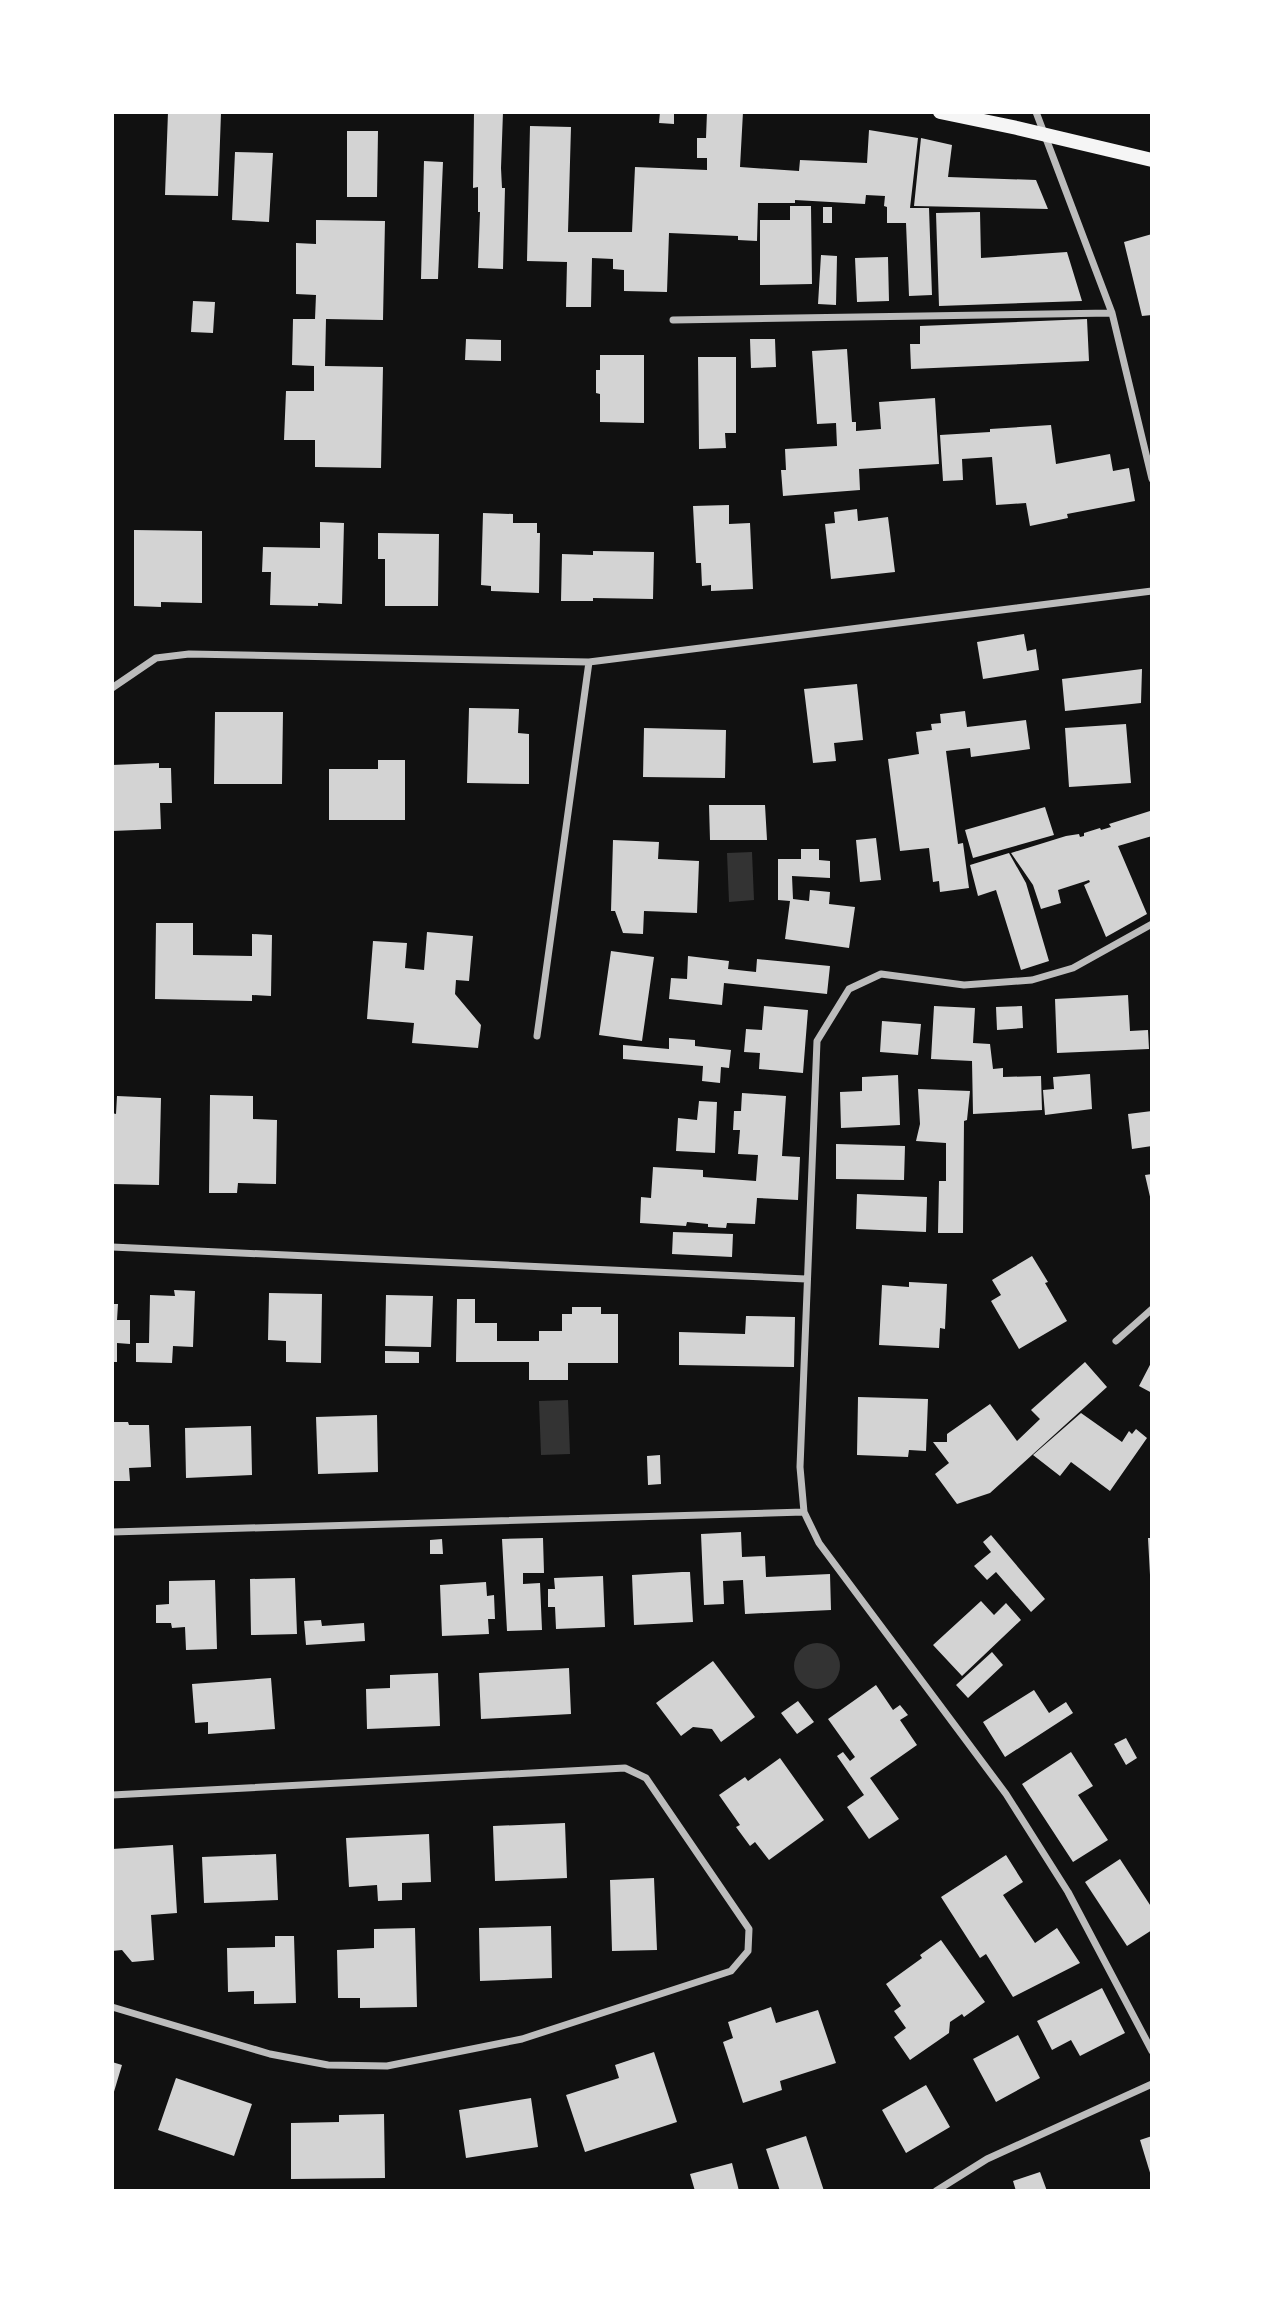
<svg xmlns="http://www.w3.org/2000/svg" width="1264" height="2303" viewBox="0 0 1264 2303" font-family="'Roboto Condensed',sans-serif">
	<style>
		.water { fill: #333 }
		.building { fill: #d3d3d3 }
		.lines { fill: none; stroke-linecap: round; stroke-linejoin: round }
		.minor { stroke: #bcbcbc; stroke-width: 7 }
		.secondary { stroke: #f5f5f5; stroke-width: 14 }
	</style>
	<rect width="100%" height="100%" fill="#111"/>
	<!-- water -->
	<path class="water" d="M752 852 754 900 729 902 727 853Z
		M568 1400 570 1454 541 1455 539 1401Z
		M794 1666a23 23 0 1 1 46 0a23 23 0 1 1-46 0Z"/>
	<!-- building -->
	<path class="building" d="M168 112 221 113 218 196 165 195Z
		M474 112H503L501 168 502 188H505L503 269 478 268 480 212H478V187L473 188Z
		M660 112H674V124L659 123Z
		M707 112H743L740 167 799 171 800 160 867 163 869 130 918 138 910 208H929L932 295 909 296 906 223H887V207L884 206 885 196 866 195 865 204 795 200V203H758L757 241 738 240V236L669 233 667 292 624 291V270L613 269V259L592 258 591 307H566L567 262 527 261 530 126 571 127 568 232H632L635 167 707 170V158H697V138H706Z
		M347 131H378L377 197H347Z
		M921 138 952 145 948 177 1036 180 1048 209 914 206Z
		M235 152 273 153 269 222 232 220Z
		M424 161 443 162 438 279H421Z
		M790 206H811L812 284 760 285V220H790Z
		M823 207H832V223H823Z
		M980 212 981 258 1067 252 1082 301 939 306 936 213Z
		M316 220 385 221 383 320 326 319 325 366 383 367 381 468 315 467V440H284L286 391H314V366L292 365 293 319H315L316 295 296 294V243L316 244Z
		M1152 234V315L1142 316 1124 242Z
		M821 255 837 256 836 305 818 304Z
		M888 257 889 301 857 302 855 258Z
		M193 301 215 302 213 333 191 332Z
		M1087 319 1089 361 911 369 910 344H920V326Z
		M466 339 501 340V361L465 360Z
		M750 339H775L776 367 751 368Z
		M847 349 852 422H856V431L881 429 879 402 935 398 939 464 859 469 860 490 783 496 781 470H786L785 449 837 446 836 423 817 424 812 351Z
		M600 355H644V423L600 422V394L596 393V370H600Z
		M698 357H736V433H725L726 448 699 449Z
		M1051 425 1056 464 1110 454 1113 471 1129 468 1135 501 1067 514 1068 518 1030 526 1026 503 996 505 992 457 962 459 963 480 943 481 940 435 990 432V429Z
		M729 505V524L750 523 753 589 711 591V585L702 586 701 563H696L693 506Z
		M857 509 858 521 888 517 895 572 831 579 825 524 835 523 834 512Z
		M483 513 513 514V523H537V533H540L539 593 491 591V586L481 585Z
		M320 522 344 523 342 604 318 603V606L270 605 271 572H262L263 547 320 548Z
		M134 530 202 531V603L161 602V607L134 606Z
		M378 533 439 534 438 606H385V559H378Z
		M593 551 654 552 653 599 593 598V601H561L562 554 593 555Z
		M1024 634 1027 651 1036 649 1039 670 983 679 977 642Z
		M1142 669 1141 703 1065 711 1062 679Z
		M857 684 863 740 834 743 836 761 813 763 804 689Z
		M469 708 519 709 518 733 529 734V784L467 783Z
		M965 711 967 727 1026 720 1030 749 971 757 970 748 946 751 958 844 963 843 969 888 940 892 939 881 933 882 929 848 900 851 888 759 919 754 916 732 932 730 931 724 941 723 940 714Z
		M215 712H283L282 784H214Z
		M1126 724 1131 783 1069 787 1065 728Z
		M644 728 726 730 725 778 643 777Z
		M378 760H405V820H329V769H378Z
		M159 763V768H171L172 803H160L161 829 112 831V765Z
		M709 805H765L767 840H710Z
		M1045 807 1054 835 973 858 965 830Z
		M1150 811 1152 836 1118 846 1147 914 1106 937 1084 885 1090 882 1089 880 1058 890 1061 903 1041 909 1033 885 1011 853 1066 836 1079 834 1080 837 1084 836V833L1100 828 1101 830 1111 827 1109 824Z
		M876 838 881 880 860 882 856 840Z
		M613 840 659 842 658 859 699 861 697 913 644 911 643 934 623 933 615 911H611Z
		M801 849H819V860L830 861V878L792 876 793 899 809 901 810 890 830 892 829 904 855 907 849 948 785 939 790 901 778 900V859H801Z
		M1009 853 1026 883 1049 961 1021 970 996 890 978 896 970 865Z
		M156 923H193V955L252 956V934L272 935 271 996 252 995V1001L155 999Z
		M427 932 473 936 469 981 456 980 455 994 481 1025 478 1048 412 1043 414 1023 367 1019 373 941 407 943 405 968 424 970Z
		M611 951 654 957 642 1041 599 1035Z
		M688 956 729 961 728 969 756 972 757 959 830 966 827 994 724 983 722 1005 669 999 671 978 687 979Z
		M1128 995 1130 1031 1148 1030 1149 1049 1057 1053 1055 999Z
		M764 1006 808 1010 803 1073 759 1069 760 1053 744 1052 746 1029 762 1030Z
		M934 1006 975 1008 973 1043 990 1044 993 1069 1003 1068V1077L1041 1076 1042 1110 973 1114 972 1061 931 1059Z
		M1022 1006 1023 1028 997 1030 996 1007Z
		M882 1021 921 1024 918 1055 880 1052Z
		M669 1038 695 1040V1046L731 1050 729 1068 721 1067 720 1083 702 1081 703 1066 623 1059V1045L669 1049Z
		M1090 1074 1092 1109 1045 1115 1043 1090 1054 1089 1053 1077Z
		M898 1075 900 1125 841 1128 840 1092 862 1091V1077Z
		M918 1089 970 1091 967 1120 964 1121 963 1233H938L939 1181H946V1143L916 1141 920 1124Z
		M742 1093 786 1096 782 1156 800 1157 798 1200 757 1198 755 1224 727 1223 726 1228 708 1227V1224L687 1222 686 1226 640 1223 641 1197 651 1198 653 1167 703 1170V1177L756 1181 758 1155 738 1154 740 1130H733L734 1111H741Z
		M210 1095 253 1096V1119L277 1120 276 1184 238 1183 237 1193H209Z
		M117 1096 161 1098 159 1185 112 1184V1113L116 1114Z
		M699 1101 717 1102 715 1153 676 1151 678 1118 697 1120Z
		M1152 1111V1146L1132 1149 1128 1114Z
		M836 1144 905 1146 904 1180 836 1179Z
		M1152 1174V1201H1151L1145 1175Z
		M857 1194 927 1197 926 1232 856 1229Z
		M673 1232 733 1234 732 1257 672 1254Z
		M1032 1256 1048 1282 1045 1283 1067 1321 1019 1349 991 1301 1001 1295 992 1280Z
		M909 1282 947 1284 945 1329 940 1328 939 1348 879 1345 882 1285 909 1287Z
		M174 1290 195 1291 193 1347 173 1346 172 1363 136 1362V1343H149L150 1295 175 1296Z
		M269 1293 322 1294 321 1363 286 1362V1341L268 1340Z
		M386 1295 433 1296 431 1347 385 1346Z
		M457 1299H475V1323H497V1341H539V1331H562V1314H572V1307H601V1314H618V1363H568V1380H529V1362H456Z
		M112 1304H118L117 1320H130V1344L117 1343V1362H112Z
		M746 1316 795 1317 794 1367 679 1365V1332L745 1334Z
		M385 1351 419 1352V1363H385Z
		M1152 1361V1393L1139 1386Z
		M1085 1362 1107 1387 990 1493 957 1504 935 1474 949 1463 933 1442H947V1434L990 1404 1017 1441 1040 1419 1031 1410Z
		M858 1397 928 1399 926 1451 909 1450 908 1457 857 1455Z
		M1081 1413 1122 1442 1129 1431 1132 1434 1136 1429 1147 1438 1110 1491 1071 1462 1060 1476 1033 1455Z
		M377 1415 378 1472 318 1474 316 1417Z
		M112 1422H128L129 1425H149L151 1467 129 1468 130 1481H112Z
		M251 1426 252 1475 186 1478 185 1428Z
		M660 1455 661 1484 648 1485 647 1456Z
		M741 1532 742 1557 765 1556 766 1577 830 1574 831 1610 745 1614 743 1580 723 1581 724 1604 704 1605 701 1534Z
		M991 1535 1045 1599 1031 1612 996 1572 987 1580 974 1566 991 1552 983 1542Z
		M543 1538 544 1573H523V1584L540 1583 542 1630 507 1631 502 1539Z
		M1148 1538H1152V1575H1150Z
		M442 1539 443 1554H430V1540Z
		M682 1572H690L693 1622 634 1625 632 1575Z
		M603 1576 605 1627 556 1629 555 1607H548V1589H555L554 1578Z
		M295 1578 297 1634 251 1635 250 1579Z
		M215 1580 217 1649 186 1650 185 1627 172 1628 171 1623H156V1605L169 1604V1581Z
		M486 1582 487 1596 494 1595 495 1619H488L489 1634 442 1636 440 1585Z
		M981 1601 994 1615 1006 1603 1021 1620 962 1676 933 1645Z
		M321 1620 322 1626 364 1623 365 1641 306 1645 304 1621Z
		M992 1652 1003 1665 968 1698 956 1685Z
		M713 1661 755 1717 721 1742 712 1729 693 1727 681 1736 656 1703Z
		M569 1668 571 1714 481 1719 479 1673Z
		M438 1673 440 1726 367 1729 366 1689 390 1688V1675Z
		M271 1678 275 1729 208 1734V1722L195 1723 192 1684Z
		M876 1685 893 1710 900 1705 908 1715 900 1720 917 1745 870 1778 899 1819 869 1839 847 1807 864 1795 837 1756 843 1752 850 1761 855 1757 828 1719Z
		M1034 1690 1049 1713 1066 1702 1073 1713 1005 1757 983 1722Z
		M798 1701 814 1722 797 1734 781 1713Z
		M1126 1738 1137 1758 1126 1765 1114 1744Z
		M1071 1752 1093 1786 1078 1795 1108 1840 1073 1862 1022 1784Z
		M780 1758 824 1820 769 1860 755 1842 750 1846 736 1827 740 1825 719 1795 745 1777 748 1781Z
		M565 1823 567 1878 495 1881 493 1826Z
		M429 1834 431 1882 402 1883V1900L378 1901 377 1885 349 1887 346 1838Z
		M173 1845 177 1913 151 1915 154 1960 132 1962 122 1950 112 1951V1849Z
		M276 1854 278 1900 204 1903 202 1857Z
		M1006 1855 1023 1882 1003 1895 1035 1943 1057 1928 1080 1963 1013 1997 986 1954 980 1958 941 1897Z
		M1120 1859 1152 1908V1930L1127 1946 1085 1882Z
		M654 1878 657 1950 612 1951 610 1880Z
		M551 1926 552 1978 480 1981 479 1928Z
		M415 1928 417 2007 360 2008V1998H338L337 1950 374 1948V1929Z
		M275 1936H294L296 2003 254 2004V1991L228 1992 227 1948 275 1947Z
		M941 1940 985 2002 964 2017 962 2014 950 2022 949 2033 910 2060 894 2037 906 2028 894 2011 901 2006 886 1984 922 1958 920 1955Z
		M1102 1988 1125 2033 1080 2056 1071 2040 1052 2050 1037 2021Z
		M771 2007 776 2023 818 2010 836 2063 780 2081 782 2090 743 2103 723 2042 733 2038 728 2022Z
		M1018 2035 1040 2078 996 2102 973 2059Z
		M654 2052 677 2122 585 2152 566 2095 619 2078 615 2065Z
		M112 2062 122 2065 113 2095H112Z
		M176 2078 252 2104 234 2156 158 2130Z
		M926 2085 950 2127 906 2153 882 2110Z
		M531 2098 538 2147 466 2158 459 2110Z
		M384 2114 385 2178 291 2179V2123L339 2122V2115Z
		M806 2136 824 2191H780L766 2149Z
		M1152 2136V2176H1151L1140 2140Z
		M732 2163 739 2191H695L690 2174Z
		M1040 2172 1047 2191H1016L1013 2181Z"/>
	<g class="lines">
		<!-- minor -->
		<path class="minor" d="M1036 112 1112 313 1152 479
			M673 320 1112 313
			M112 688 156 658 189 654 589 662 1152 591
			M1152 924 1073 968 1032 980 964 985 881 974 849 989 817 1041 800 1467 804 1512 819 1543 1006 1794 1068 1892 1152 2051
			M537 1036 589 662
			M112 1247 806 1279
			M1116 1341 1152 1309
			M112 1532 804 1512
			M112 1795 625 1768 646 1778 749 1929 748 1951 731 1971 522 2039 387 2066 328 2065 270 2054 112 2007
			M936 2191 987 2159 1152 2084"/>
		<!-- secondary -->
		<path class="secondary" d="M940 112 1017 128 1152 160"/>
	</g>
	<!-- border -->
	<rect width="1264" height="2303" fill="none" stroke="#ffffff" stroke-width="228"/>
</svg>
